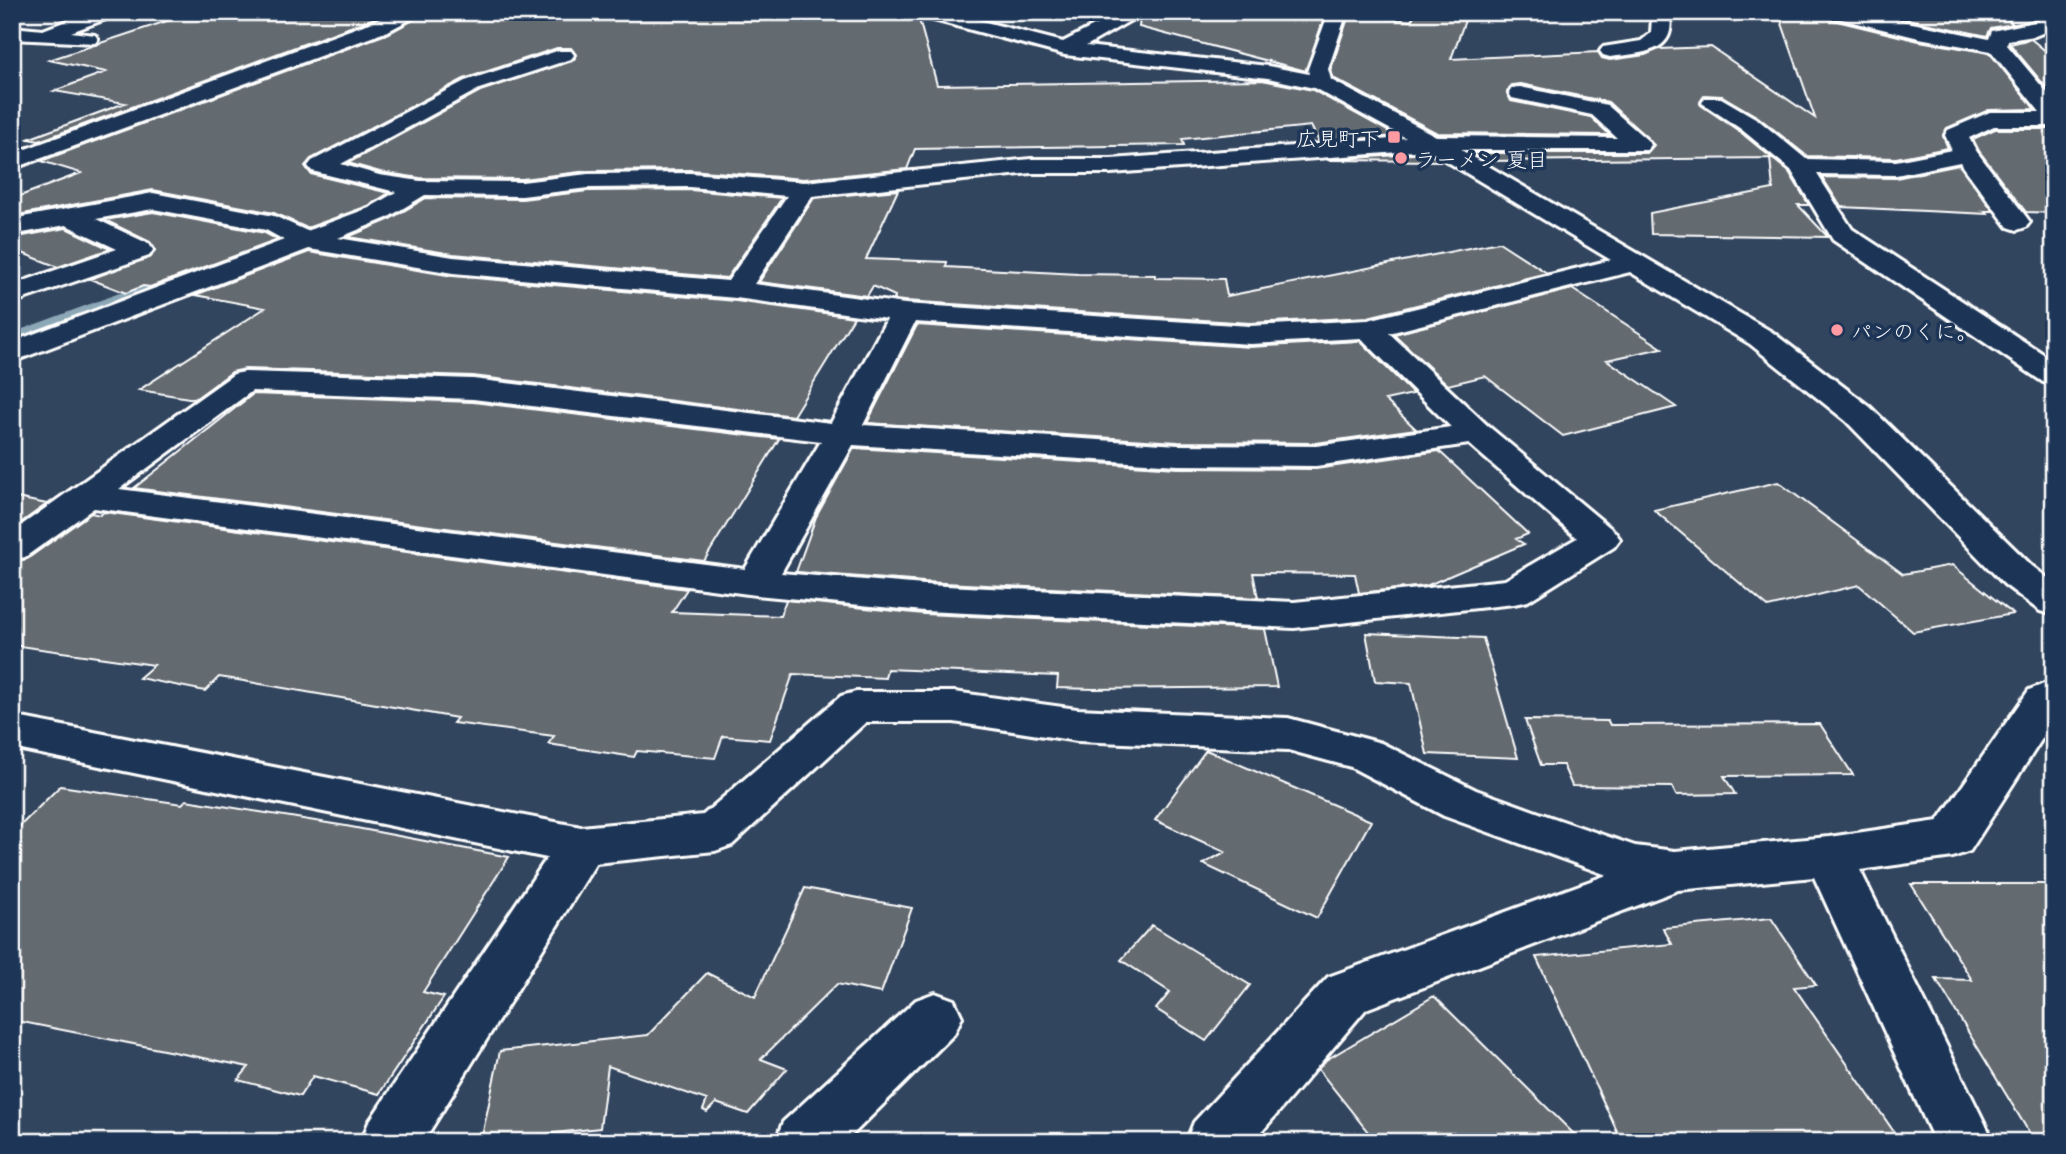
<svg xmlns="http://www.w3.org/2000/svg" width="2066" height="1154" viewBox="0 0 2066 1154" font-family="'Playpen Sans','Klee One',sans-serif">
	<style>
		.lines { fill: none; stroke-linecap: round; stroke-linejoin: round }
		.stream { fill: #8ca7b6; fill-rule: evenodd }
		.building { fill: #646b6f; stroke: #fff; stroke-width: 2 }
		.minor-casing { stroke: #fff; stroke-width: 6 }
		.minor { fill: #1d3557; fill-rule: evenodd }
		.poi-dot { fill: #ff9aa2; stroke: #1d3557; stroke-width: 2.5 }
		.labels { text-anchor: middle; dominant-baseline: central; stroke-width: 7; stroke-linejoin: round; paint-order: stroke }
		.far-poi-label { font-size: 21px; fill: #fff; stroke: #1d3557; text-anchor: start }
	</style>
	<rect width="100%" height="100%" fill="#32455e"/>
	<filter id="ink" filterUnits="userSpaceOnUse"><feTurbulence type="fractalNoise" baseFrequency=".0143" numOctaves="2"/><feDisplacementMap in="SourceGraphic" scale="14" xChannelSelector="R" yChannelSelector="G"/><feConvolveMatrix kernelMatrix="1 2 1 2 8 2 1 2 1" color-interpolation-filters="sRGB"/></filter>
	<g filter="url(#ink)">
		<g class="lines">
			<!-- stream -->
			<path class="stream" d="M168 275 174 279 172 282 12 342V333Z"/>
		</g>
		<!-- building -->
		<path class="building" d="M194 12H391L39 141 28 139 125 103 54 91 106 72 49 60Z
			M427 12H502L510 19 520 21 531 19 539 12H914L919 19 937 85 1262 80 1313 90 1397 136 1319 142 1311 126 1182 139 1184 145 915 149 907 169 804 179 690 170 588 171 522 179 420 178 380 172 348 163 480 91 572 61 576 57 571 48H557L464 79 311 159 305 166 311 174 389 193 368 206 307 228 274 213 153 190 12 216V199L81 173 41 161 389 33Z
			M1148 12H1326L1306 71 1139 27 1140 18Z
			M1416 12H1468L1451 59 1598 52 1602 58 1610 60 1645 55 1659 49 1711 47 1815 118 1778 12H1824L1828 19 1919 41 1990 53 2035 109 1989 110 1947 128 1943 136 1948 148 1896 158 1807 156 1758 117 1722 96 1705 95 1700 102 1701 105 1739 131 1789 172 1809 205H1798L1828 237 1651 234 1650 213 1773 189 1770 158 1484 161 1471 153H1647L1654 145 1608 102 1521 84 1512 85 1507 92 1511 101 1591 117 1610 135 1437 133 1333 78 1331 69 1349 15 1411 21Z
			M1873 12 2006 18 2013 24 1991 28 1987 36Z
			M2031 39 2054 58V97L2010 44Z
			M1995 129H2054V213L2026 212 1979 151 1973 139Z
			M1427 153 1441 161 1327 160Z
			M1959 165 1993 211H1984L1989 214 1841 207 1822 177 1896 178Z
			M690 190 782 198 727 278 453 254 348 237 388 220 426 198 522 199 588 191Z
			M898 190 866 259 947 262 946 267 1078 274 1155 275V278L1224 279 1227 296 1499 242 1547 273 1368 317 1250 323 905 301 894 300 895 296 873 286 867 296 759 282 814 198Z
			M153 212 265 233 278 240 150 287 143 286 126 293 90 279 151 257 155 249 150 242 105 220Z
			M66 228 110 249 58 267 12 249V238Z
			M309 252 453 276 736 301 854 317 793 416 473 376 245 369 232 372 195 399 139 390 265 308 195 295Z
			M1572 289 1662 348 1607 360 1676 407 1563 436 1485 376 1448 385 1394 334Z
			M917 325 1250 347 1360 341 1413 394 1385 400 1416 429 1316 443 1178 442 867 423Z
			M253 394 473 402 779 439 704 561 134 488Z
			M854 448 1178 468 1316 469 1439 451 1528 534 1516 539 1524 544 1426 586 1359 593 1355 574 1253 573 1258 598 924 582 796 572 816 517Z
			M1778 482 1903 574 1952 565 2013 614 1913 632 1859 585 1768 607 1654 510Z
			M12 497 47 504 12 529Z
			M104 512 687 589 672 612 780 616 786 600 924 614 1265 629 1277 687 1094 689 1057 688 1058 676 887 669 885 678 793 674 770 740 723 736 715 758 637 751 634 757 548 744 554 736 453 723 457 718 232 679 219 677 205 691 139 678 154 665 12 645V562L27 559 91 513 100 515Z
			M1366 633 1483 638 1518 758 1427 754 1411 683 1375 681Z
			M1525 720 1608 721 1610 725 1820 724 1853 775 1724 776 1735 794 1676 795 1672 787 1572 786 1563 765H1541Z
			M1206 750 1371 821 1317 918 1203 864 1225 852 1155 820Z
			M60 786 182 804 186 800 346 826 509 857 423 992 444 997 379 1094 313 1076 300 1096 238 1080 249 1067 12 1020V834Z
			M1911 884H2054V1142H2035L1936 979 1972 980Z
			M805 888 912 908 881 993 837 984 761 1059 787 1069 748 1114 716 1103 707 1112 703 1110 707 1100 608 1066 600 1128 481 1141 500 1051 648 1035 707 973 755 997Z
			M1771 918 1816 985 1794 987 1901 1142H1622L1536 957 1672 944 1663 928Z
			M1152 925 1250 985 1206 1041 1156 1009 1170 992 1121 960Z
			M1434 996 1582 1142H1376L1318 1069 1326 1060Z"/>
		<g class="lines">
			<defs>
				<path id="minor" d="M90 12H117L114 16 71 32 95 35 98 39 95 43 12 39V27L43 30Z
					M399 12H424L388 31 12 169V154Z
					M505 12H536C530 20 511 20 505 12Z
					M916 12H947L1063 42 1121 12H1145L1086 46 1268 66 1309 74 1308 69 1329 12H1347L1328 69 1331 80 1436 136 1617 138 1592 115 1512 98 1509 93 1512 88 1520 87 1607 105 1647 140 1651 145 1647 150H1461L1772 332 1870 407 2032 566 2054 583V615L2040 611 2004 584 1846 421 1750 344 1630 272 1389 333 1488 426 1614 531 1620 539 1614 547 1528 601 1514 604 1294 628 924 611 756 595 94 508 25 557 12 560V532L234 374 245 372 473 379 831 423 887 319 736 298 453 273 309 249 12 362V342L284 240 266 230 153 209 96 219 149 244 153 250 149 256 12 303V285L117 249 66 225 12 235V219L153 193 274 216 307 231 369 208 396 192 312 171 308 166 312 161 465 81 557 51H571L574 55 571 59 479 89 341 164 379 175 420 181 522 182 588 174 690 173 804 182 1031 159H1111L1406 138 1314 88 1268 78 1065 55 919 16ZM1428 150 1611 260 1368 320 1250 326 905 304 754 284 812 196 1031 173H1111ZM690 187 787 196 728 281 453 257 338 238 387 218 425 195 522 196 588 188ZM915 322 1250 344 1361 338 1451 427 1316 446 1178 445 863 425ZM252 391 473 399 821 441 745 569 119 489ZM1469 444 1577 538 1505 580 1294 602 924 585 781 573 853 445 1178 465 1316 466Z
					M1647 12H1669C1679 54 1640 53 1610 57L1603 55 1600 51 1603 47 1641 41 1651 33 1652 17Z
					M1826 12H1859L1989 39 1992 31 2039 21 2040 12H2054V28L2035 36 2008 40 2007 45 2054 101V126H1994L1969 138 1977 152 2030 222 2026 227 2017 230 2008 227 1960 162 1896 175 1817 174 1852 229 2054 361V384L2043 382 1833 240 1791 170 1741 129 1702 103 1705 98H1721L1757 119 1806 159 1896 161 1952 150 1945 135 1948 130 1990 112H2040L1991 51 1919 38 1829 16Z
					M2054 680V720L1970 851 1953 857 1860 870 1994 1142H1935L1814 877 1678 890 1366 1009 1253 1142H1186L1194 1122 1328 977 1607 875 1444 816 1351 767 1288 750 1077 741 954 722H866L732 845 715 851 596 863 423 1142H361L369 1122 547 858 12 748V716L581 827 703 815 841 696 856 692H954L1077 709 1288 718 1381 743 1476 790 1545 815 1635 846 1675 851 1829 837 1938 821 2029 690Z
					M935 993 954 1000 962 1017 954 1034 845 1142H775L783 1122 916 1000Z"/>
			</defs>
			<!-- minor casing -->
			<use href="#minor" class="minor-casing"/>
			<!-- minor -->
			<use href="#minor" class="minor"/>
		</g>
	</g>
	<!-- markers -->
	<g class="poi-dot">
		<rect x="1387" y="130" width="14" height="14" rx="3.5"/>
		<circle cx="1401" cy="158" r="7"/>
		<circle cx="1837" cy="330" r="7"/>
	</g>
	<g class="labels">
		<!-- far-poi labels -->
		<g class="far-poi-label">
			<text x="1380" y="137" text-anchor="end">広見町下</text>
			<text x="1415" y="158">ラーメン 夏目</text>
			<text x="1851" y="330">パンのくに。</text>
		</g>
	</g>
	<!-- margin -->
	<rect width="2066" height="1154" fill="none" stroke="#1d3557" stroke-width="42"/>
	<rect x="21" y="21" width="2024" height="1112" fill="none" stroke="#fff" stroke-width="2.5" filter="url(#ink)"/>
</svg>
